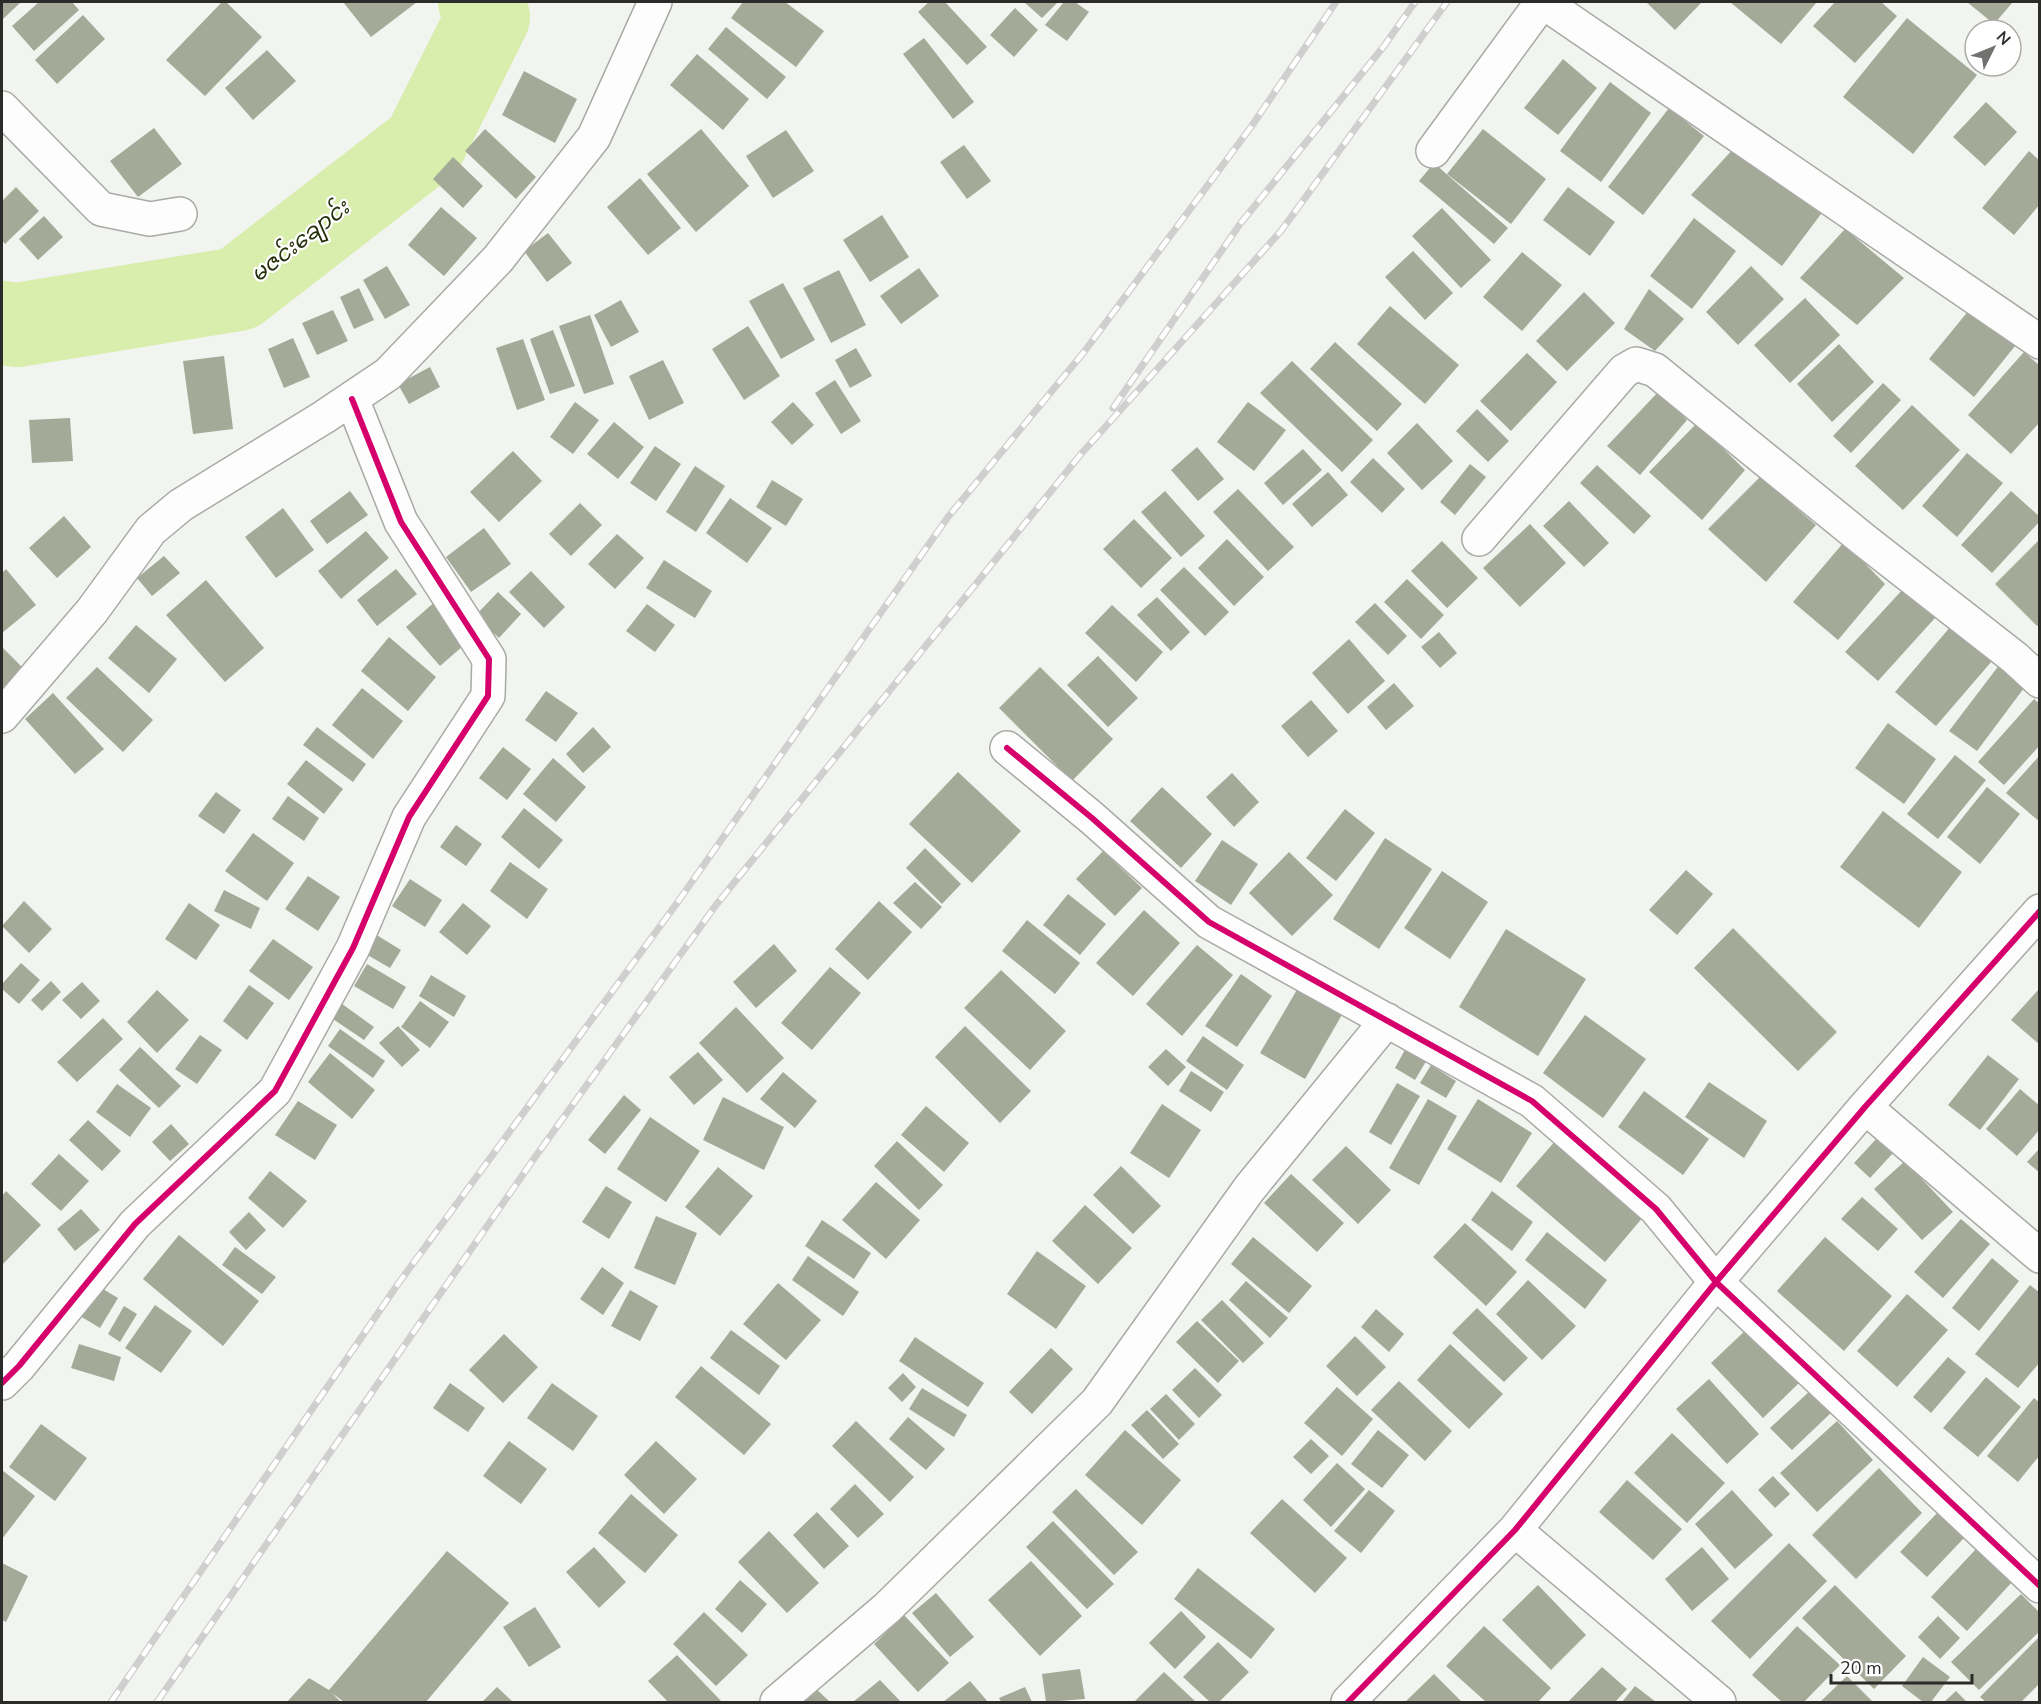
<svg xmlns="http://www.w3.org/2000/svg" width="2041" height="1704" viewBox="0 0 2041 1704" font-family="'Nunito Sans','Noto Sans Myanmar',sans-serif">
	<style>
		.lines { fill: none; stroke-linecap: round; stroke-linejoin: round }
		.river { stroke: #d9edac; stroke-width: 84 }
		.building { fill: #a4aa97 }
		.street-casing { stroke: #a8aaa6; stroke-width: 36 }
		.street { stroke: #fdfdfd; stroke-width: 33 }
		.rail-casing { stroke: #cecfce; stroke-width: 7 }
		.rail { stroke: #fff; stroke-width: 4.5; stroke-dasharray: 14; stroke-linecap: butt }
		.cycleway-casing { stroke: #fff; stroke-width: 10 }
		.cycleway { stroke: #d6006c; stroke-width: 6 }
		.labels { text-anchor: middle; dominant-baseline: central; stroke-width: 4.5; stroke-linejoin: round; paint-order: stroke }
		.water-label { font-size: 22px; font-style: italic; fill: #252f08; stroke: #fff }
	</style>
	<rect width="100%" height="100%" fill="#f2f4f0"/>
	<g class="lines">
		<!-- river -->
		<path class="river" d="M2 323 17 325 238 289 424 145 488 17 480 2"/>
	</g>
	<!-- building -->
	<path class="building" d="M2 2H21L3 19Z
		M39 2H72L79 10 34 51 12 26Z
		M222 2H226L262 37 205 96 166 60Z
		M343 2H417L371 37Z
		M743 2H785L824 31 796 67 731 18Z
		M929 2H945L987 47 967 65 918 12Z
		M1024 2H1058L1042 18Z
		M1064 2H1075L1089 12 1067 41 1045 25Z
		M1646 2H1702L1675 30Z
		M1730 2H1817L1781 44Z
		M1835 2H1881L1897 16 1855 63 1813 26Z
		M1967 2H2013L1994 24Z
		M1015 8 1038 30 1014 57 990 35Z
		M83 15 105 39 57 84 35 60Z
		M1907 18 1977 75 1913 154 1843 97Z
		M726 27 786 77 767 99 708 49Z
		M924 38 974 102 953 119 903 54Z
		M267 50 296 81 253 120 225 88Z
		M697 54 749 99 723 130 670 85Z
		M1563 59 1597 88 1558 135 1524 108Z
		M524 71 577 99 555 143 502 115Z
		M1610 82 1651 113 1601 182 1560 151Z
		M1986 102 2017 132 1985 166 1953 137Z
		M1669 108 1704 136 1643 215 1608 187Z
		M154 128 182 164 138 197 110 161Z
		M485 129 536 177 516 199 465 151Z
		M701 129 749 186 696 232 647 174Z
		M1483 129 1546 179 1511 224 1447 174Z
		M786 130 814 171 773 198 746 156Z
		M964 145 991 181 967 199 940 162Z
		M1734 148 1824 210 1782 266 1691 195Z
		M2029 151 2040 161V204L2014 235 1982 208Z
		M453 157 483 186 463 208 433 179Z
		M1434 163 1508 228 1494 244 1419 181Z
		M640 178 681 228 648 255 607 207Z
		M16 187 39 211 5 244 2 240V201Z
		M1568 187 1615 222 1590 256 1543 220Z
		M441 207 477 238 444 276 408 245Z
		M1442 208 1491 260 1461 288 1412 236Z
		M882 215 909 257 870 282 843 240Z
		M44 216 63 237 38 260 19 239Z
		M1694 218 1736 251 1692 309 1650 276Z
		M1845 229 1904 278 1857 325 1800 278Z
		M548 233 572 263 547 282 524 251Z
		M1413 251 1453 293 1425 320 1385 277Z
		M1522 252 1562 285 1522 331 1483 297Z
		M387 266 410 305 385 319 363 280Z
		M1751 266 1784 299 1738 345 1706 312Z
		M919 268 939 296 901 324 880 296Z
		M839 270 866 325 831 343 803 288Z
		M783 283 815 340 781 359 749 301Z
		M359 288 374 320 354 329 340 297Z
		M1649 289 1684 319 1655 351 1624 329Z
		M1584 292 1615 323 1567 371 1536 341Z
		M1805 298 1840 335 1790 383 1754 345Z
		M621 300 639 332 611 347 594 315Z
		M1974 304 2019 341 1974 397 1929 359Z
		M1390 306 1459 365 1425 404 1357 344Z
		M333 310 348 341 317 355 302 323Z
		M590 315 614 384 584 394 559 326Z
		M748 326 780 376 744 400 712 349Z
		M553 330 575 386 550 394 530 339Z
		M293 338 310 377 284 388 268 349Z
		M523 339 545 400 517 410 496 348Z
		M1335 342 1402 404 1377 431 1310 369Z
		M1839 344 1874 382 1832 422 1797 384Z
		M856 348 872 376 850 388 835 360Z
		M2024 352 2040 366V422L2011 454 1968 415Z
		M1527 353 1557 382 1511 431 1480 401Z
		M224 356 233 429 193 434 183 361Z
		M663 360 684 403 649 420 629 376Z
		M1292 361 1373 440 1342 472 1260 393Z
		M430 367 440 387 409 404 398 384Z
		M835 380 861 421 841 434 815 393Z
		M1883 383 1901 400 1851 453 1833 436Z
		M1660 390 1687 420 1640 475 1607 446Z
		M575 402 599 420 573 454 550 437Z
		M793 402 814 425 792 445 771 422Z
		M1248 402 1286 430 1254 471 1217 442Z
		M1912 405 1960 450 1903 510 1855 466Z
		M1477 409 1509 441 1488 462 1456 431Z
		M70 418 73 461 32 463 29 420Z
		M614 422 644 447 618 479 587 454Z
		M1417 423 1453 461 1422 490 1387 453Z
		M1697 423 1745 470 1702 520 1649 472Z
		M655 446 681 464 656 501 630 483Z
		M1197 447 1224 479 1198 501 1171 470Z
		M1303 449 1322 470 1283 505 1264 483Z
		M513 451 542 481 499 522 470 492Z
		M1967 453 2003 483 1957 537 1922 506Z
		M1373 458 1405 489 1382 513 1350 482Z
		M1470 464 1486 477 1455 515 1440 502Z
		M1597 465 1651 516 1634 534 1580 483Z
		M695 466 725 486 696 532 666 512Z
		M1328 472 1348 495 1312 527 1292 504Z
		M1760 477 1816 525 1766 582 1708 529Z
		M772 480 803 499 786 526 756 507Z
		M1238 489 1294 547 1268 571 1213 512Z
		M350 491 368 515 327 544 310 521Z
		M1165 491 1205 536 1181 557 1141 512Z
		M2011 491 2040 517V521L1992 573 1961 545Z
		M730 498 772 528 747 563 706 533Z
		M1569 501 1609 543 1584 567 1543 526Z
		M580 503 602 525 571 556 549 534Z
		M283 508 314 550 276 578 245 537Z
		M64 516 91 547 57 578 29 548Z
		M1134 519 1172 558 1141 588 1103 549Z
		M1530 524 1566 563 1520 607 1483 568Z
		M484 528 511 564 471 592 446 557Z
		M366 531 389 558 341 599 318 571Z
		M617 534 644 558 615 589 588 564Z
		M1227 539 1264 577 1234 606 1198 568Z
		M2040 539V623L2037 626 1995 584Z
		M1442 541 1478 578 1447 608 1411 571Z
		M1844 542 1885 584 1838 640 1793 602Z
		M164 556 180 573 152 596 137 578Z
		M664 560 712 591 695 618 646 588Z
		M1184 567 1229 612 1205 636 1160 590Z
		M6 569 36 605 2 633V573Z
		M396 569 417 594 377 626 357 600Z
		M531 571 565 607 544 628 509 592Z
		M1407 579 1444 615 1421 639 1384 602Z
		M206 580 264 648 225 682 166 615Z
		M1904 588 1935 618 1878 681 1845 652Z
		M498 592 521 614 499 638 475 616Z
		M1157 597 1190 632 1171 651 1137 615Z
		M437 600 471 639 440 666 406 627Z
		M1375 603 1407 636 1388 655 1355 622Z
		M647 604 675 625 655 652 626 631Z
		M1112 605 1163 652 1136 682 1085 633Z
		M136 625 177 659 149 693 108 658Z
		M1951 626 1992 661 1936 726 1895 692Z
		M1439 632 1457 653 1440 668 1421 647Z
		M389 637 436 677 408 711 361 671Z
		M1349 639 1385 681 1348 714 1312 673Z
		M2 647 24 669 5 688 2 685Z
		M1098 656 1138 698 1108 727 1067 685Z
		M2000 664 2027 684 1977 751 1949 731Z
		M97 667 153 720 123 752 66 698Z
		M1040 667 1113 739 1072 781 999 708Z
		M1394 683 1414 706 1386 730 1367 707Z
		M362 688 403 721 373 759 332 725Z
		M546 691 578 713 556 742 525 720Z
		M53 693 104 749 75 774 25 719Z
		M2034 699 2040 704V745L2004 785 1978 762Z
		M1311 700 1338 731 1308 757 1281 726Z
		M1888 723 1936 759 1904 804 1855 768Z
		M317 727 366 764 353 782 303 745Z
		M593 727 611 747 583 773 566 754Z
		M503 747 531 769 507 800 479 778Z
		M1955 755 1986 780 1938 839 1907 814Z
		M2040 755V822L2006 793Z
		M553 758 586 787 556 822 523 794Z
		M306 760 343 789 324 814 287 784Z
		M958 772 1021 831 972 883 909 824Z
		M1232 773 1259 802 1234 827 1206 797Z
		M1162 787 1212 834 1181 868 1130 821Z
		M1987 787 2020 814 1980 864 1947 837Z
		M216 792 241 810 224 834 198 816Z
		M288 796 319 818 304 841 272 819Z
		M524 808 563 840 539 869 501 837Z
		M1345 809 1375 833 1336 881 1306 858Z
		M1883 811 1962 872 1919 928 1840 867Z
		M456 825 482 844 466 866 440 847Z
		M253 833 294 863 267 901 225 871Z
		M1385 838 1432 869 1379 949 1333 919Z
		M1222 840 1258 864 1231 905 1195 881Z
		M925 848 961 884 942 904 906 868Z
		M1103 851 1142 888 1115 916 1076 879Z
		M1289 852 1333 895 1292 936 1249 893Z
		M510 862 548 889 527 919 490 891Z
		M1686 870 1713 894 1677 935 1649 910Z
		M1442 871 1488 902 1450 959 1404 928Z
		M308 876 340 897 318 931 285 909Z
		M410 879 442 900 425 927 392 906Z
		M915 882 942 907 921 929 893 903Z
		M224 890 260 908 251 929 214 911Z
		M1068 894 1106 924 1080 955 1043 925Z
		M24 901 52 929 29 953 2 926Z
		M879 901 912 932 868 980 835 949Z
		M189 903 220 925 196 960 165 939Z
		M463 903 491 926 467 955 439 932Z
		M1144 910 1180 943 1133 996 1096 963Z
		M1027 920 1080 963 1055 994 1002 951Z
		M1733 928 1837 1032 1798 1071 1694 968Z
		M1506 929 1586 979 1538 1056 1459 1007Z
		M375 934 401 950 390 968 364 953Z
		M273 939 313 967 289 1000 249 971Z
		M774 944 797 971 756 1008 733 982Z
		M1197 945 1233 975 1182 1036 1146 1004Z
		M21 963 40 980 19 1004 2 989V984Z
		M367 964 406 987 393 1009 354 986Z
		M830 967 861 993 812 1050 781 1023Z
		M1001 970 1066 1031 1030 1070 964 1008Z
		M1241 974 1272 996 1237 1047 1205 1026Z
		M431 975 466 996 454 1017 419 996Z
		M51 981 61 992 42 1011 31 1000Z
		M82 982 100 1001 81 1019 62 1000Z
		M249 985 274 1003 247 1040 223 1021Z
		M1298 988 1343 1013 1305 1079 1260 1053Z
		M2040 988V1045L2011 1020Z
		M157 990 189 1020 157 1053 127 1022Z
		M338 1001 374 1027 364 1040 327 1015Z
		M420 1001 449 1022 430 1048 401 1027Z
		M736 1007 784 1058 747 1093 699 1043Z
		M1585 1015 1646 1059 1603 1118 1543 1073Z
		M103 1018 123 1039 77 1082 57 1062Z
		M398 1026 420 1050 402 1067 379 1043Z
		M965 1026 1031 1091 1000 1123 935 1057Z
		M340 1029 385 1061 373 1078 328 1046Z
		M200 1035 222 1050 197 1084 175 1069Z
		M1203 1036 1244 1065 1227 1090 1186 1061Z
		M1407 1046 1428 1058 1415 1080 1395 1068Z
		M140 1047 181 1086 159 1108 119 1070Z
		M1166 1049 1186 1067 1168 1086 1148 1067Z
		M698 1052 723 1080 694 1105 669 1077Z
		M330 1053 375 1090 352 1119 308 1082Z
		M1988 1055 2019 1079 1980 1130 1948 1105Z
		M1431 1065 1456 1081 1446 1098 1420 1083Z
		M1191 1071 1224 1092 1211 1112 1179 1091Z
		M783 1072 817 1101 795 1128 760 1099Z
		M1709 1082 1767 1121 1744 1158 1685 1117Z
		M1397 1083 1420 1096 1391 1145 1369 1132Z
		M117 1084 151 1108 130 1137 96 1112Z
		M2020 1089 2040 1106V1129L2017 1156 1986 1129Z
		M1644 1091 1709 1139 1683 1175 1618 1127Z
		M624 1095 641 1110 605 1154 588 1140Z
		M723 1097 784 1127 764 1170 703 1140Z
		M1428 1099 1457 1116 1419 1185 1389 1168Z
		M1478 1099 1532 1133 1501 1183 1447 1149Z
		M298 1101 337 1125 315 1160 275 1135Z
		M1162 1104 1201 1130 1169 1178 1130 1153Z
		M926 1106 969 1143 944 1172 901 1135Z
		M650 1117 700 1151 666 1202 617 1169Z
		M88 1120 121 1151 102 1171 69 1140Z
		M171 1124 189 1144 170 1161 152 1142Z
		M1878 1137 1894 1152 1870 1178 1854 1163Z
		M1557 1139 1644 1216 1605 1262 1516 1186Z
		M897 1141 943 1185 919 1210 874 1166Z
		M1346 1146 1391 1190 1358 1224 1312 1180Z
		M2040 1148V1173L2027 1162Z
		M59 1154 89 1181 61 1211 31 1184Z
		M1905 1161 1953 1212 1922 1240 1874 1189Z
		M1121 1166 1161 1206 1133 1234 1093 1195Z
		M718 1167 753 1196 720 1236 685 1207Z
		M270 1171 307 1201 283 1228 248 1198Z
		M1291 1174 1344 1223 1317 1252 1264 1203Z
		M876 1182 920 1220 886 1259 842 1220Z
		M606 1186 632 1202 609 1239 582 1222Z
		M6 1191 41 1225 2 1265V1196Z
		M1492 1191 1533 1222 1512 1251 1471 1220Z
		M1862 1197 1898 1229 1878 1251 1841 1219Z
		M1085 1205 1132 1248 1098 1284 1052 1241Z
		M81 1209 100 1230 75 1251 57 1229Z
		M249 1212 266 1230 246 1250 229 1232Z
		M656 1216 697 1233 675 1285 634 1268Z
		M1961 1219 1990 1244 1943 1298 1914 1272Z
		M822 1220 871 1253 854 1279 805 1246Z
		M1465 1223 1517 1272 1486 1306 1433 1257Z
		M1547 1232 1607 1280 1585 1309 1525 1260Z
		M179 1235 259 1301 223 1346 143 1279Z
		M1253 1237 1312 1286 1289 1313 1231 1264Z
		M1825 1237 1892 1296 1844 1351 1777 1291Z
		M235 1247 276 1277 262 1294 222 1265Z
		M1037 1251 1086 1286 1056 1329 1007 1294Z
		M808 1256 859 1292 843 1316 792 1280Z
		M1992 1258 2019 1281 1979 1331 1952 1308Z
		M602 1267 624 1283 603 1315 580 1299Z
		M1528 1280 1576 1326 1542 1360 1496 1314Z
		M1246 1281 1288 1318 1270 1338 1229 1300Z
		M93 1283 118 1298 100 1328 75 1313Z
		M778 1283 821 1320 786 1360 743 1324Z
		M2030 1285 2040 1293V1362L2018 1388 1975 1354Z
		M630 1290 658 1306 640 1341 611 1326Z
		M1907 1294 1948 1330 1897 1387 1857 1351Z
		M1222 1300 1264 1343 1243 1363 1201 1320Z
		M155 1305 192 1331 161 1373 125 1348Z
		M124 1306 137 1314 120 1342 108 1334Z
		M1477 1308 1528 1358 1504 1382 1452 1333Z
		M1376 1309 1404 1334 1389 1352 1361 1327Z
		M1197 1321 1239 1361 1218 1383 1176 1342Z
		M1748 1328 1800 1382 1763 1418 1711 1363Z
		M731 1330 780 1366 759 1395 710 1358Z
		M504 1334 538 1367 503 1403 469 1370Z
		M1355 1336 1386 1367 1357 1396 1326 1366Z
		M915 1337 984 1383 968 1407 899 1361Z
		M79 1344 121 1357 114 1381 71 1368Z
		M1450 1344 1503 1394 1469 1429 1417 1380Z
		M1051 1348 1073 1369 1032 1414 1009 1392Z
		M1948 1357 1966 1372 1931 1413 1913 1397Z
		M701 1366 771 1424 744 1455 675 1397Z
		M1195 1368 1222 1395 1199 1418 1172 1390Z
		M903 1373 916 1387 902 1402 888 1388Z
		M1986 1377 2021 1407 1978 1457 1943 1428Z
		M1709 1379 1759 1434 1727 1464 1676 1409Z
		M1399 1381 1452 1431 1425 1461 1371 1410Z
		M450 1383 485 1408 468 1432 433 1408Z
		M552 1383 598 1416 573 1451 527 1418Z
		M1337 1387 1373 1419 1342 1456 1304 1423Z
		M922 1388 967 1415 954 1437 909 1409Z
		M1812 1389 1834 1410 1792 1450 1770 1428Z
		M1166 1394 1195 1424 1179 1440 1150 1409Z
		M2034 1398 2040 1403V1455L2018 1482 1987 1456Z
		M1147 1410 1179 1444 1163 1459 1131 1425Z
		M908 1417 945 1449 926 1470 889 1439Z
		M856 1421 914 1477 890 1502 832 1446Z
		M1837 1421 1873 1460 1817 1512 1780 1473Z
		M41 1424 87 1458 55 1501 9 1467Z
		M1125 1430 1181 1480 1142 1525 1085 1475Z
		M1378 1430 1409 1455 1382 1488 1351 1464Z
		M1672 1433 1725 1483 1687 1523 1634 1473Z
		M1311 1439 1329 1456 1311 1474 1293 1457Z
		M509 1441 547 1469 521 1504 483 1476Z
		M656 1441 697 1479 664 1514 624 1475Z
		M1337 1463 1365 1489 1331 1527 1303 1500Z
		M1879 1468 1922 1513 1856 1579 1812 1535Z
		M2 1470 35 1496 2 1539Z
		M1773 1476 1790 1494 1775 1508 1758 1490Z
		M1627 1480 1682 1529 1653 1560 1599 1512Z
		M855 1484 884 1514 858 1538 830 1509Z
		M1076 1489 1138 1552 1114 1575 1052 1512Z
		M1369 1490 1395 1511 1361 1553 1334 1531Z
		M1732 1490 1773 1535 1735 1569 1695 1524Z
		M631 1494 678 1535 645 1573 598 1533Z
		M1282 1499 1347 1558 1315 1593 1250 1533Z
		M817 1512 849 1546 824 1569 793 1535Z
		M1938 1512 1964 1538 1927 1577 1900 1552Z
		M1053 1521 1114 1584 1087 1609 1026 1547Z
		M769 1531 819 1583 787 1613 738 1562Z
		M1789 1543 1827 1581 1750 1659 1711 1621Z
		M594 1547 626 1582 599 1608 566 1572Z
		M1702 1547 1729 1579 1692 1611 1665 1579Z
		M1977 1548 2013 1581 1967 1631 1931 1597Z
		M447 1551 509 1603 426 1702H344L332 1693 341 1702H287L309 1678 329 1690Z
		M1031 1561 1082 1616 1040 1656 988 1600Z
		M2 1563 28 1576 6 1622 2 1620Z
		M1198 1568 1275 1629 1251 1659 1174 1599Z
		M740 1580 767 1604 742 1633 715 1609Z
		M1538 1585 1586 1635 1551 1670 1502 1620Z
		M1835 1585 1906 1656 1874 1689 1802 1618Z
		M936 1593 974 1637 950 1657 912 1613Z
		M2021 1594 2040 1613V1631L1979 1690 1951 1662Z
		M535 1607 561 1647 529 1667 503 1627Z
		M1181 1611 1206 1637 1175 1669 1149 1643Z
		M704 1612 748 1655 716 1686 673 1644Z
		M904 1615 949 1663 918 1692 874 1644Z
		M1938 1616 1960 1638 1940 1659 1918 1637Z
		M1484 1626 1551 1688 1538 1702H1486L1446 1666Z
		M1797 1626 1840 1665 1804 1702H1782L1752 1675Z
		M2040 1636V1683L2021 1702H1986L1980 1697Z
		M1218 1642 1249 1672 1219 1702H1210L1183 1677Z
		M677 1655 722 1702H668L648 1681Z
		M1923 1657 1950 1677 1931 1702H1923L1902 1686Z
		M1602 1667 1627 1689 1615 1702H1568Z
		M1080 1669 1085 1699 1046 1702 1042 1674Z
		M1164 1672 1196 1702H1134Z
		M1434 1674 1462 1702H1405Z
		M1847 1676 1873 1702H1820Z
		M880 1680 901 1702H853Z
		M970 1681 988 1702H943Z
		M813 1686 830 1702H796Z
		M1635 1686 1656 1702H1622Z
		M497 1687 513 1702H482Z
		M1025 1687 1032 1702H1001L999 1698Z
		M1956 1691 1967 1702H1944Z"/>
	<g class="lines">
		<defs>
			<path id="street" d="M1543 2 2040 342
				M2 108 101 209 150 219 180 214
				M1433 151 1542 2
				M1479 539 1624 371 1636 364 1655 370 1864 540 2015 658 2040 681
				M2 716 92 611 151 530 181 505 324 417 388 374 498 259 594 137 655 2
				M1007 748 1092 818 1209 922 1532 1101 1656 1209 1716 1282 2040 1586
				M1865 1107 2040 1256
				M2 1383 19 1366 135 1224 275 1091 353 948 409 817 488 696 489 659 401 522 352 399
				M1515 1530 1719 1702
				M777 1702 887 1608 1097 1402 1249 1189 1387 1020
				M1348 1702 1515 1530 1716 1282 1865 1107 2040 911"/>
		</defs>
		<!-- street casing -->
		<use href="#street" class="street-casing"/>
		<!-- street -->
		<use href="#street" class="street"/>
		<defs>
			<path id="rail" d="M1113 408 1240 224 1384 46 1415 2
				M111 1702 398 1284 677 903 948 517 1084 352 1251 127 1336 2
				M157 1702 533 1160 716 905 1081 454 1281 231 1447 2"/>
		</defs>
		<!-- rail casing -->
		<use href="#rail" class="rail-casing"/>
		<!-- rail -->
		<use href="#rail" class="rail"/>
		<defs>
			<path id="cycleway" d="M1007 748 1092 818 1209 922 1532 1101 1656 1209 1716 1282 2040 1586
				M2 1383 19 1366 135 1224 275 1091 353 948 409 817 488 696 489 659 401 522 352 399
				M1348 1702 1515 1530 1716 1282 1865 1107 2040 911"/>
		</defs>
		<!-- cycleway casing -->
		<use href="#cycleway" class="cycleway-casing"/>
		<!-- cycleway -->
		<use href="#cycleway" class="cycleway"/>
	</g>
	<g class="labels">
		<!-- water labels -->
		<g class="water-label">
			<text transform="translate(300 241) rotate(-38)">မဇင်းချောင်း</text>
		</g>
	</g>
	<!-- border -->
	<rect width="2041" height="1704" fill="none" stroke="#2b2c29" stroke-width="6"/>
	<!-- north arrow -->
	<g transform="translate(1993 48) rotate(47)"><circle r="28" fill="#ffffff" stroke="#aaaba9" stroke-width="1.5"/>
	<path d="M0-4.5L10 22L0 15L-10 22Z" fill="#71726f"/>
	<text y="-9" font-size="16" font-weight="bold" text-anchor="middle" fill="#2b2c29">N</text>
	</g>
	<!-- scale -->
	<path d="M1831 1674v9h141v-9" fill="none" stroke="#2b2c29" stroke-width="3"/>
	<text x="1840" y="1674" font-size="18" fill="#2b2c29" stroke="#ffffff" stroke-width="4.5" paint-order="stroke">20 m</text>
</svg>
